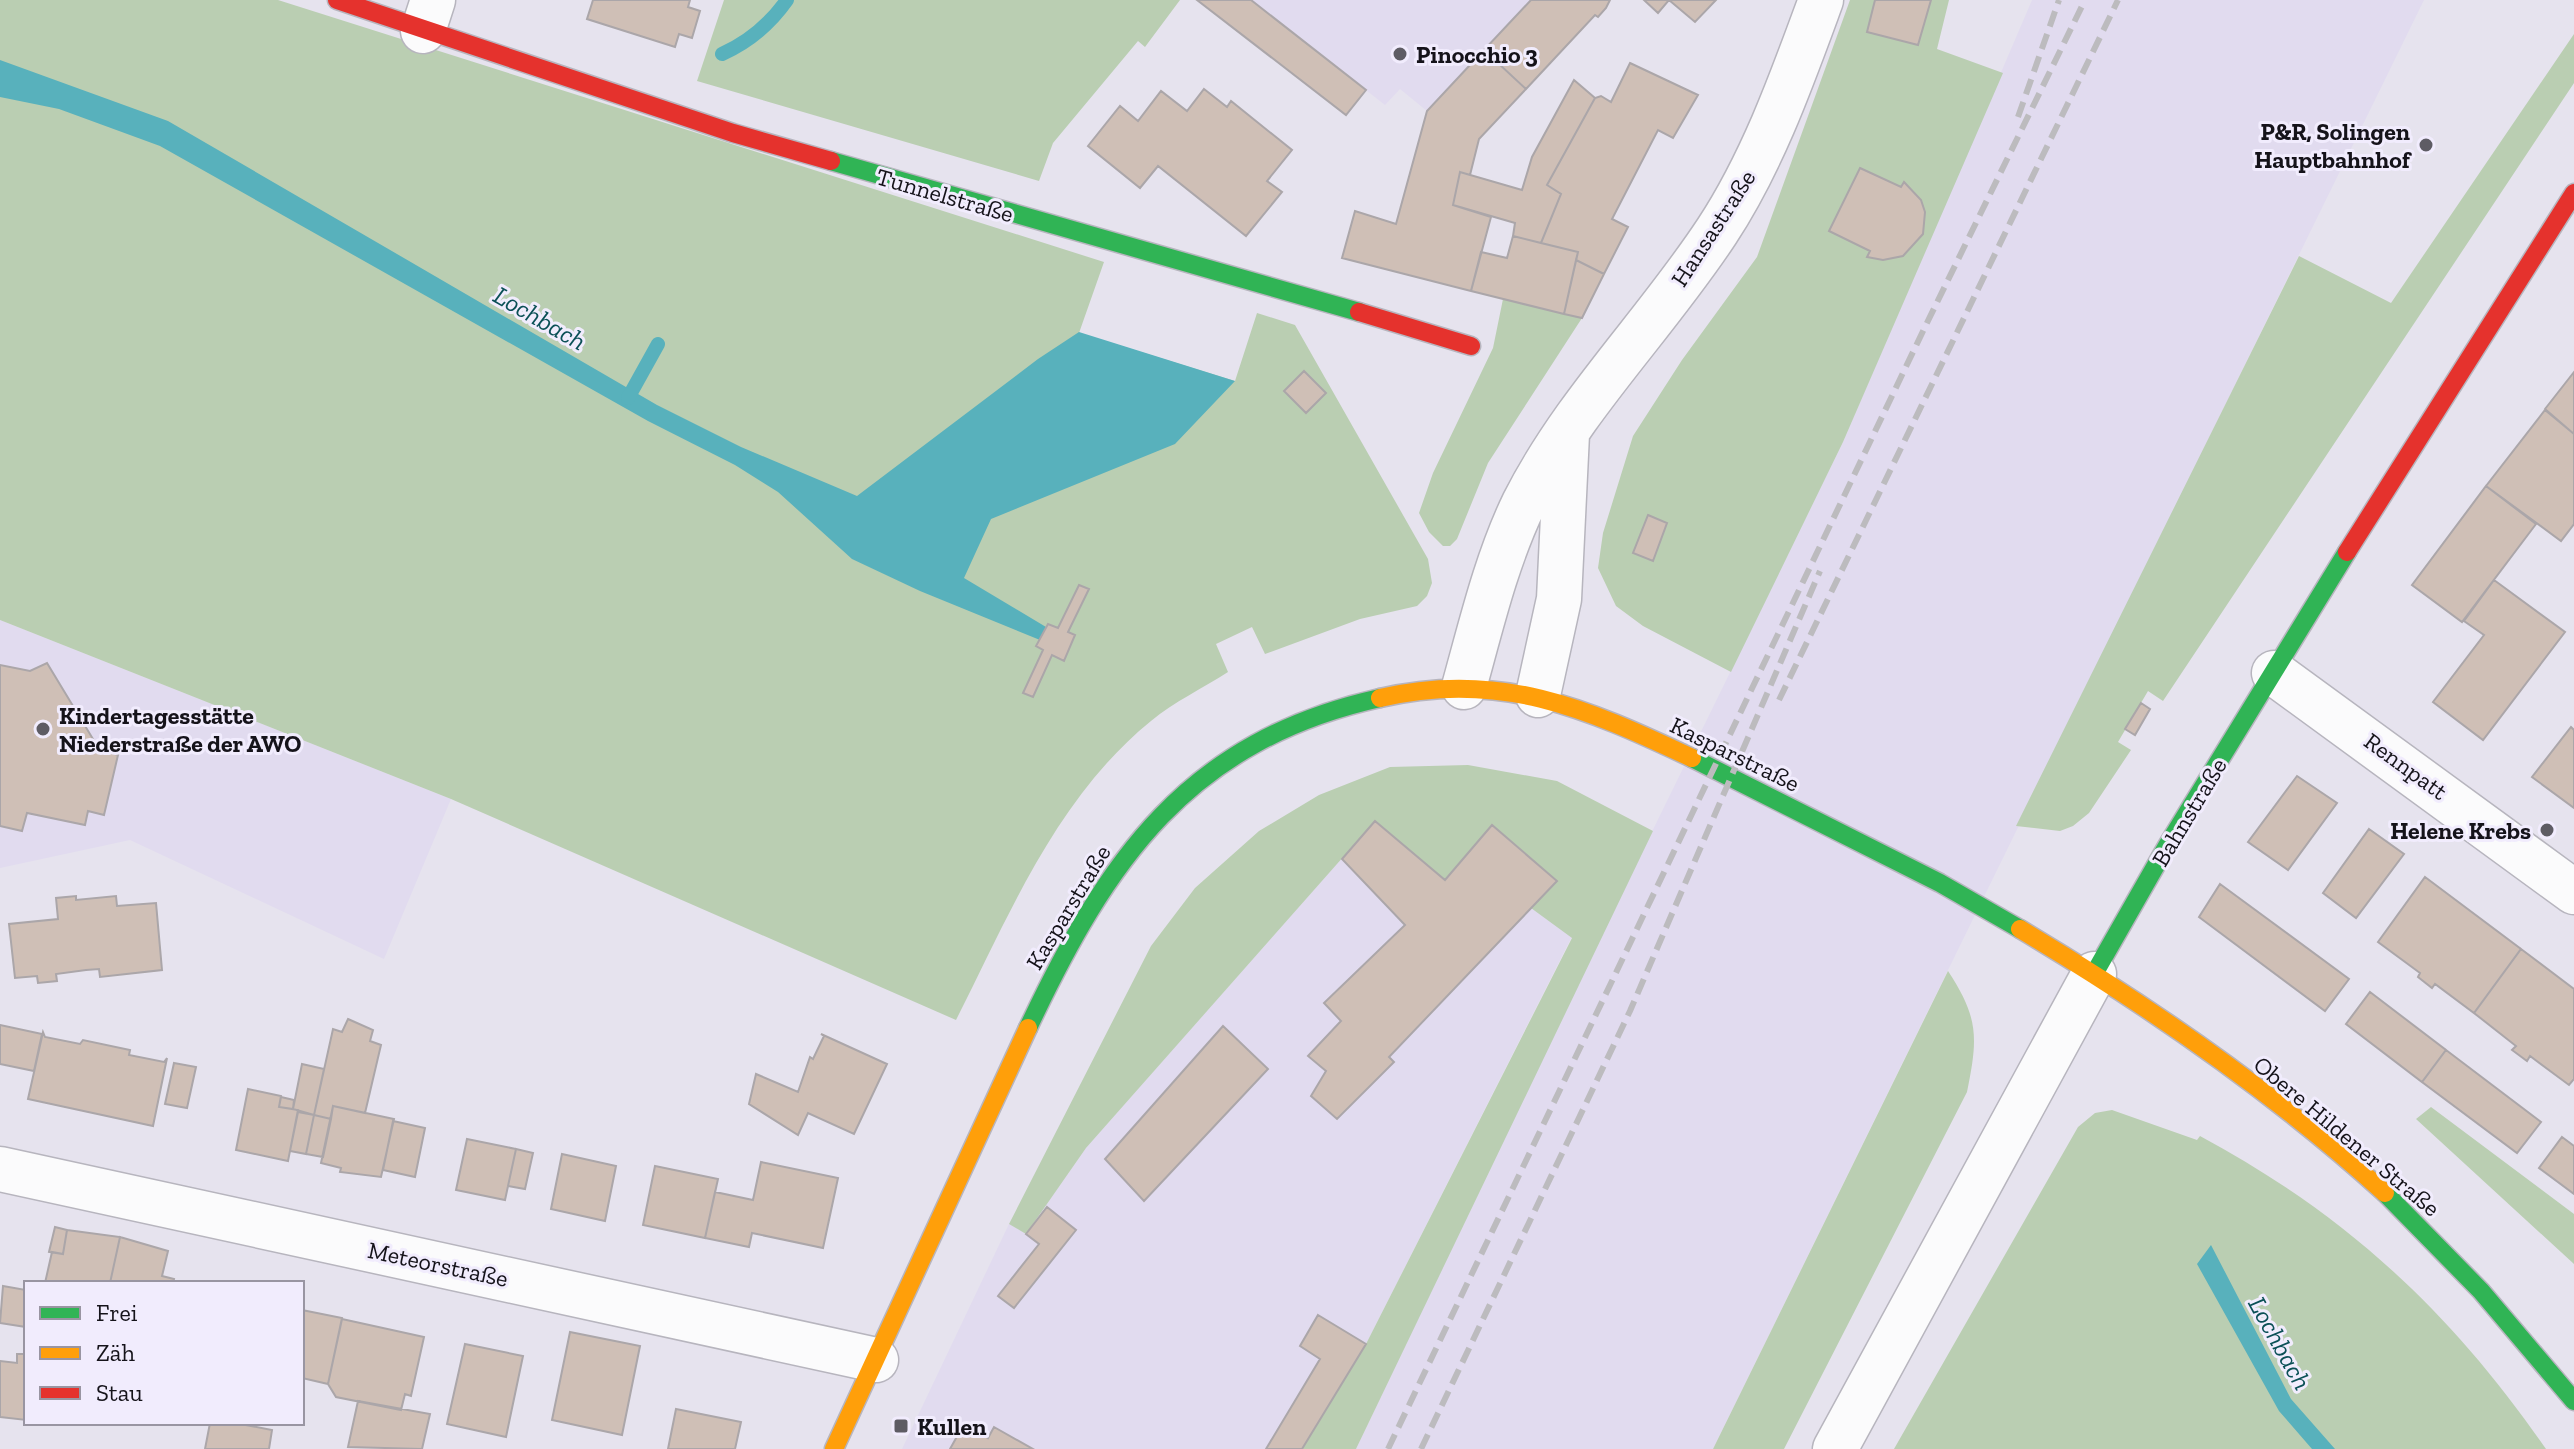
<svg xmlns="http://www.w3.org/2000/svg" width="2574" height="1449" viewBox="0 0 2574 1449" font-family="'Zilla Slab',serif">
	<style>
		.built { fill: #e1dbef }
		.green { fill: #baceb2 }
		.water { fill: #58b1bc }
		.lines { fill: none; stroke-linecap: round; stroke-linejoin: round }
		.stream { stroke: #58b1bc; stroke-width: 14 }
		.building { fill: #cfbfb6; stroke: #aba6a9; stroke-width: 2 }
		.street-casing { stroke: #b7b5be; stroke-width: 47 }
		.fast-casing { stroke: #b7b5be; stroke-width: 21 }
		.slow-casing { stroke: #b7b5be; stroke-width: 21 }
		.jam-casing { stroke: #b7b5be; stroke-width: 21 }
		.street { stroke: #fbfbfc; stroke-width: 44 }
		.fast { stroke: #30b455; stroke-width: 18 }
		.slow { stroke: #ff9f0a; stroke-width: 18 }
		.jam { stroke: #e5322d; stroke-width: 18 }
		.rail { stroke: #bcbbbe; stroke-width: 6; stroke-dasharray: 16 8; stroke-linecap: butt }
		.poi-dot { fill: #5e5c64; stroke: #f1ecfd; stroke-width: 3 }
		.labels { text-anchor: middle; dominant-baseline: central; stroke-width: 6; stroke-linejoin: round; paint-order: stroke }
		.poi-label { font-size: 24px; font-weight: bold; fill: #15131a; stroke: #f1ecfd; text-anchor: start }
		.street-label { font-size: 24px; fill: #15131a; stroke: #f1ecfd }
		.water-label { font-size: 26px; font-style: italic; fill: #0b5056; stroke: #f1ecfd }
	</style>
	<rect width="100%" height="100%" fill="#e6e3ee"/>
	<!-- built -->
	<path class="built" d="M1251 0H1531L1427 111 1400 89 1385 105Z
		M2032 0H2424L1713 1449H1356L1594 950 1843 442Z
		M0 620 451 799 384 959 130 840 0 868Z
		M1419 771 1495 799 1598 885 1366 1344 1302 1449H902L1009 1224 1026 1233 1086 1148Z"/>
	<!-- green -->
	<path class="green" d="M0 0H278L1104 262 1079 333 1235 381 1257 313 1295 325 1428 559 1432 583 1427 596 1417 606 1360 619 1265 654 1252 627 1216 644 1228 672C1203 688 1174 702 1151 721 1057 797 1009 915 956 1020L451 799 0 620Z
		M724 0H1180L1145 47 1138 41 1053 143 1039 181 697 81Z
		M1850 0H1949L1937 49 2003 73 1843 442 1731 672 1643 626 1616 606 1598 568 1603 533 1633 436 1682 360 1757 257Z
		M2574 34V83L2163 701 2148 691 2118 742 2131 750 2089 813 2073 826 2060 831 2016 826 2299 256 2391 303Z
		M1503 299 1582 318 1488 463 1457 539 1450 546H1443L1429 532 1419 513 1433 473 1493 348Z
		M1468 765 1557 781 1653 831 1356 1449H1302L1366 1344 1572 938 1531 908 1556 881 1493 826 1445 880 1375 821 1086 1148 1026 1234 1009 1224 1151 946 1195 888 1259 831 1319 795 1390 767Z
		M1948 971C1979 1018 1978 1038 1967 1092L1784 1449H1713Z
		M2431 1107 2574 1214V1264L2416 1119Z
		M2112 1110 2197 1140 2200 1136C2347 1215 2451 1312 2546 1449H1894L2078 1127 2095 1113Z"/>
	<!-- water -->
	<path class="water" d="M0 60 168 121 657 405 741 447 857 496 1038 359 1079 332 1235 381 1175 444 991 519 964 578 1046 627 1040 640 920 591 852 559 778 492 735 465 648 421 160 146 59 109 0 97Z
		M2211 1245 2291 1399 2335 1449H2312L2279 1411 2197 1264Z"/>
	<g class="lines">
		<!-- stream -->
		<path class="stream" d="M722 54C749 42 770 24 787 0
			M628 398 658 344"/>
	</g>
	<!-- building -->
	<path class="building" d="M593 0H690L688 7 700 11 692 38 679 34 675 47 587 19Z
		M1197 0H1251L1366 90 1346 115Z
		M1531 0H1610L1606 8 1598 17 1595 15 1526 89 1484 50Z
		M1644 0H1669L1658 13Z
		M1669 0H1716L1695 22Z
		M1875 0H1931L1918 45 1867 32Z
		M1484 50 1526 89 1479 139 1470 175 1460 172 1453 205 1491 217 1471 291 1342 258 1355 211 1396 224 1427 111Z
		M1630 63 1698 95 1673 138 1658 130 1612 219 1628 227 1604 274 1576 260 1578 252 1541 243 1561 194 1547 185 1595 98 1601 96 1611 102Z
		M1574 80 1595 98 1547 185 1561 194 1541 243 1513 236 1515 223 1453 205 1460 172 1522 190 1532 157Z
		M1204 89 1227 107 1231 101 1292 150 1267 181 1282 192 1246 236 1158 166 1140 188 1088 146 1120 106 1138 121 1161 91 1187 111Z
		M1860 168 1901 187 1904 182 1921 200 1925 212 1923 234 1903 256 1883 260 1867 257 1870 251 1829 231Z
		M1513 236 1578 252 1564 314 1471 291 1481 252 1507 258Z
		M1576 260 1604 274 1582 318 1564 314Z
		M1304 371 1326 393 1306 413 1284 391Z
		M2574 372V434L2545 409Z
		M2545 410 2574 434V524L2561 541 2486 486Z
		M2486 486 2536 524 2462 622 2412 585Z
		M1648 515 1667 523 1653 561 1633 553Z
		M2494 580 2565 632 2483 740 2433 702 2484 635 2464 621Z
		M1079 585 1089 589 1068 632 1075 635 1064 661 1052 655 1033 697 1023 693 1043 650 1036 646 1048 624 1058 628Z
		M47 663 99 749 118 755 104 815 88 811 85 825 27 813 22 831 0 826V665L30 671Z
		M2141 703 2150 709 2135 735 2125 729Z
		M2571 727 2574 730V808L2532 777Z
		M2297 776 2337 803 2288 870 2248 842Z
		M1375 821 1445 880 1492 825 1557 881 1389 1057 1394 1062 1337 1119 1311 1096 1326 1071 1308 1056 1341 1021 1324 1003 1405 925 1342 859Z
		M2369 829 2404 854 2356 918 2323 893Z
		M2425 877 2521 949 2474 1013 2435 984 2432 988 2418 977 2420 973 2378 942Z
		M2220 884 2349 979 2325 1011 2199 917Z
		M76 896V900L116 896 117 906 156 903 162 970 100 977 99 969 86 970 56 974 57 981 38 983 37 976 15 978 9 924 58 919 56 898Z
		M2521 949 2574 989V1079L2569 1085 2530 1056 2527 1061 2512 1050 2516 1046 2474 1013Z
		M2370 992 2446 1050 2422 1082 2346 1024Z
		M348 1019 373 1030 370 1041 381 1045 365 1113 333 1106 331 1119 314 1115 333 1029 342 1032Z
		M0 1025 42 1034 34 1071 0 1064Z
		M1223 1026 1268 1069 1144 1201 1105 1159Z
		M43 1032 45 1037 80 1044 83 1040 130 1050 129 1055 164 1062 167 1058 153 1126 28 1099Z
		M821 1034 887 1064 854 1134 808 1113 798 1135 749 1104 756 1074 798 1092 810 1057 813 1059 824 1036Z
		M2446 1050 2541 1122 2517 1153 2422 1082Z
		M174 1063 196 1067 187 1108 165 1104Z
		M302 1064 324 1069 314 1115 293 1109Z
		M248 1089 281 1096 279 1107 298 1110 288 1161 236 1150Z
		M281 1097 294 1100 293 1109 279 1107Z
		M333 1106 394 1119 381 1177 340 1172 341 1168 321 1163Z
		M298 1112 314 1115 306 1154 290 1151Z
		M314 1115 331 1119 323 1157 306 1154Z
		M393 1121 425 1128 415 1177 383 1170Z
		M2562 1137 2574 1146V1194L2539 1168Z
		M467 1139 516 1149 505 1200 456 1190Z
		M516 1149 533 1153 525 1189 508 1186Z
		M562 1154 616 1166 605 1221 551 1209Z
		M761 1162 838 1178 823 1248 752 1233 749 1247 705 1238 715 1192 753 1200Z
		M655 1166 718 1179 705 1238 643 1225Z
		M1047 1207 1076 1230 1014 1308 998 1296 1039 1244 1026 1234Z
		M55 1227 67 1230 63 1254 49 1252Z
		M67 1230 120 1237 110 1283H45L52 1252 63 1254Z
		M120 1237 168 1251 162 1276 174 1279 173 1283H110Z
		M3 1286 26 1290V1327L0 1323Z
		M302 1310 342 1318 328 1384 302 1378Z
		M1318 1315 1366 1344 1302 1449H1266L1320 1359 1300 1346Z
		M342 1319 424 1337 411 1396 405 1394 401 1410 336 1397 328 1384Z
		M570 1332 640 1346 622 1435 552 1420Z
		M465 1344 523 1356 506 1437 447 1424Z
		M17 1354H26V1420L0 1417V1361L17 1363Z
		M358 1401 430 1414 422 1449 348 1447Z
		M676 1409 741 1422 735 1449H668Z
		M210 1423H235L272 1430 269 1449H205Z
		M964 1424 988 1438 994 1427 1033 1449H950Z"/>
	<g class="lines">
		<defs>
			<path id="street" d="M423 31 433 0
				M2274 673 2574 892
				M1464 687C1481 626 1496 561 1524 503 1574 404 1656 324 1717 231 1763 161 1792 79 1821 0
				M1538 695 1559 599 1567 434
				M0 1169 876 1360
				M1835 1449 2094 974"/>
			<path id="fast" d="M831 161 1359 312
				M1692 758 1940 883 2020 929
				M2094 974 2167 846 2347 552
				M1028 1028C1107 860 1187 741 1380 698
				M2385 1193 2481 1291 2574 1401"/>
			<path id="slow" d="M1380 698C1499 670 1586 708 1692 758
				M2020 929C2149 1006 2274 1092 2385 1193
				M834 1449 1028 1028"/>
			<path id="jam" d="M337 0 733 133 831 161
				M1359 312 1471 346
				M2347 552 2574 193"/>
		</defs>
		<!-- street casing -->
		<use href="#street" class="street-casing"/>
		<!-- fast casing -->
		<use href="#fast" class="fast-casing"/>
		<!-- slow casing -->
		<use href="#slow" class="slow-casing"/>
		<!-- jam casing -->
		<use href="#jam" class="jam-casing"/>
		<!-- street -->
		<use href="#street" class="street"/>
		<!-- fast -->
		<use href="#fast" class="fast"/>
		<!-- slow -->
		<use href="#slow" class="slow"/>
		<!-- jam -->
		<use href="#jam" class="jam"/>
		<!-- rail -->
		<path class="rail" d="M2018 117 2059 0
			M1779 700 2118 0
			M1388 1449 1924 329 2085 0
			M1421 1449 1630 1011 1820 571"/>
	</g>
	<!-- markers -->
	<g class="poi-dot">
		<circle cx="1400" cy="54" r="8"/>
		<circle cx="2426" cy="145" r="8"/>
		<circle cx="43" cy="729" r="8"/>
		<circle cx="2547" cy="830" r="8"/>
		<rect x="893" y="1418" width="16" height="16" rx="4"/>
	</g>
	<g class="labels">
		<!-- poi labels -->
		<g class="poi-label">
			<text x="1416" y="54">Pinocchio 3</text>
			<text x="2410" y="131" text-anchor="end">P&amp;R, Solingen<tspan x="2410" dy="28">Hauptbahnhof</tspan></text>
			<text x="59" y="715">Kindertagesstätte<tspan x="59" dy="28">Niederstraße der AWO</tspan></text>
			<text x="2531" y="830" text-anchor="end">Helene Krebs</text>
			<text x="917" y="1426">Kullen</text>
		</g>
		<!-- street labels -->
		<g class="street-label">
			<text transform="translate(945 195) rotate(16)">Tunnelstraße</text>
			<text transform="translate(1713 228) rotate(-57)">Hansastraße</text>
			<text transform="translate(1735 754) rotate(26)">Kasparstraße</text>
			<text transform="translate(2406 766) rotate(36)">Rennpatt</text>
			<text transform="translate(2189 812) rotate(-59)">Bahnstraße</text>
			<text transform="translate(1068 907) rotate(-59)">Kasparstraße</text>
			<text transform="translate(2347 1136) rotate(40)">Obere Hildener Straße</text>
			<text transform="translate(438 1264) rotate(12)">Meteorstraße</text>
		</g>
		<!-- water labels -->
		<g class="water-label">
			<text transform="translate(540 318) rotate(30)">Lochbach</text>
			<text transform="translate(2280 1343) rotate(61)">Lochbach</text>
		</g>
	</g>
	<!-- legend -->
	<rect x="24" y="1281" width="280" height="144" fill="#f1ecfd" stroke="#9995a2" stroke-width="2"/>
	<rect x="40" y="1307" width="40" height="12" fill="#30b455" stroke="#9995a2" stroke-width="2"/>
	<text x="96" y="1321" font-size="24" fill="#15131a">Frei</text>
	<rect x="40" y="1347" width="40" height="12" fill="#ff9f0a" stroke="#9995a2" stroke-width="2"/>
	<text x="96" y="1361" font-size="24" fill="#15131a">Zäh</text>
	<rect x="40" y="1387" width="40" height="12" fill="#e5322d" stroke="#9995a2" stroke-width="2"/>
	<text x="96" y="1401" font-size="24" fill="#15131a">Stau</text>
</svg>
